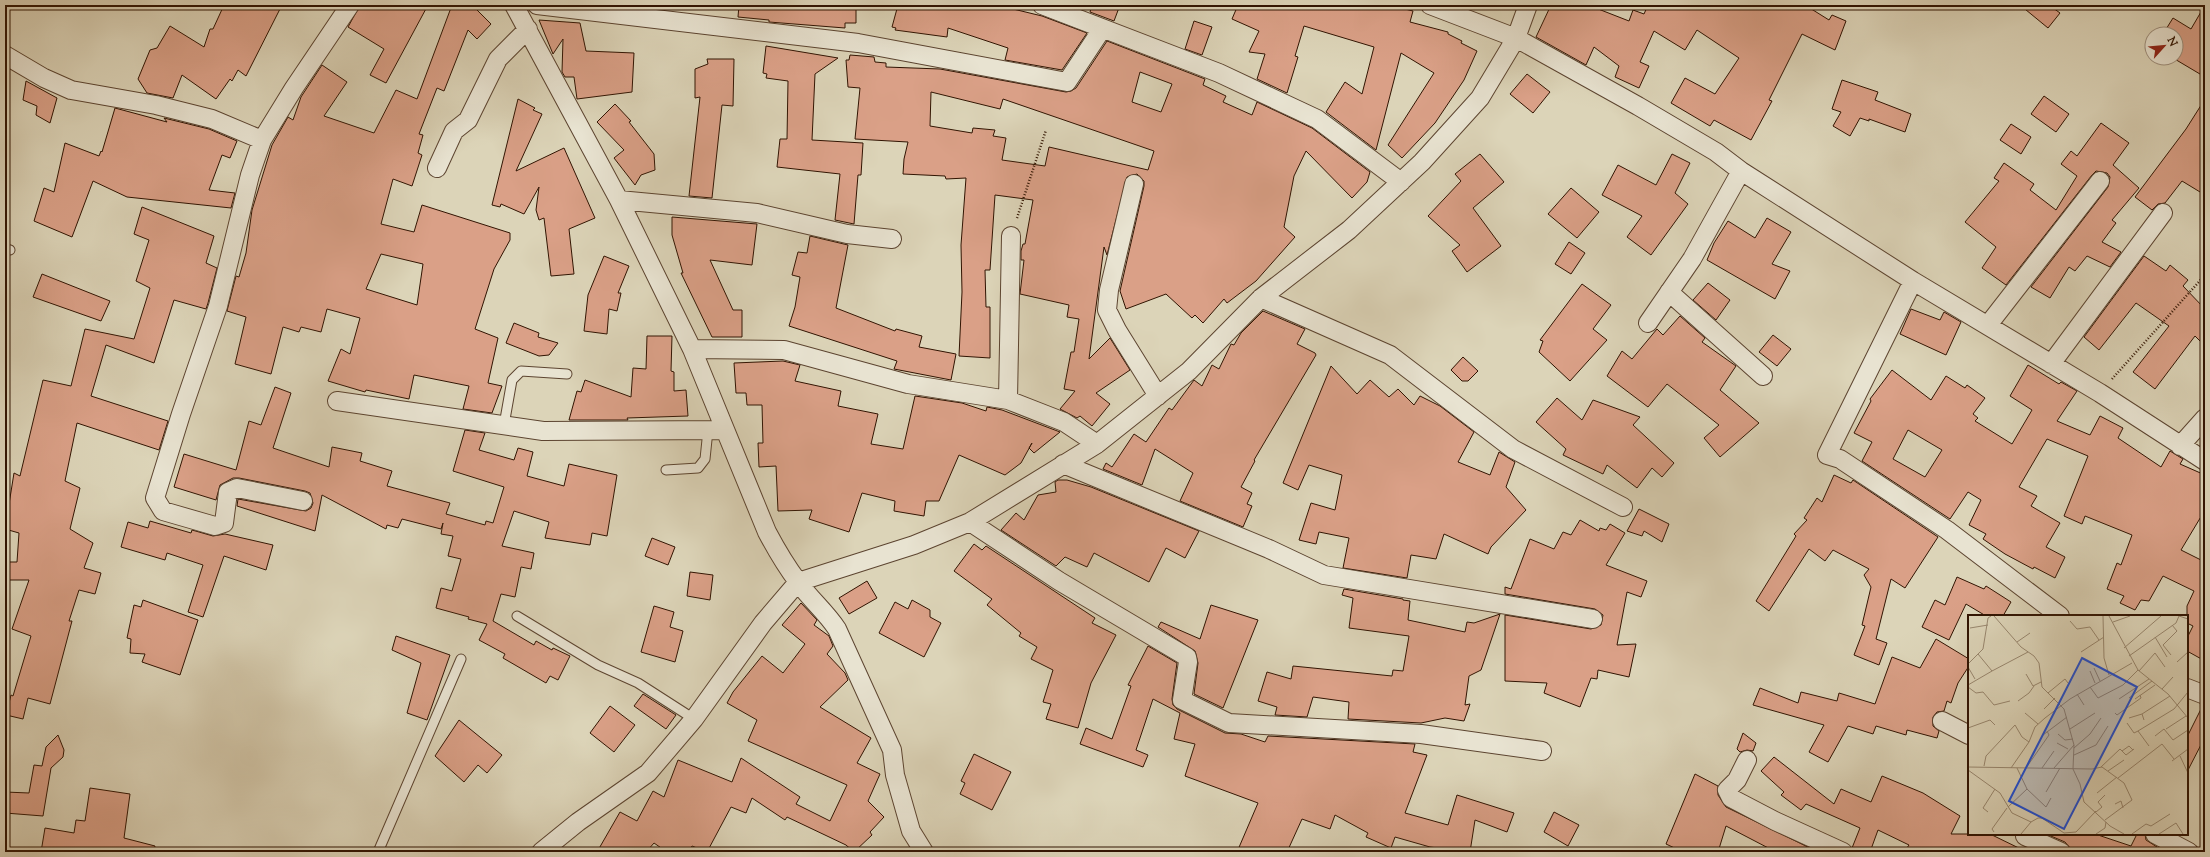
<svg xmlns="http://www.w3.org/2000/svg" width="2210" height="857" viewBox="0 0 2210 857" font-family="'Sorts Mill Goudy',serif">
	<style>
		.building { fill: #daa087; stroke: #311402; fill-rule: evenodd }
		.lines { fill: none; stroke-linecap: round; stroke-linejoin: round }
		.service-casing { stroke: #5c4430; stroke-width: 11 }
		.minor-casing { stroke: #5c4430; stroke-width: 20 }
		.path { stroke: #311402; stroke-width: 2.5; stroke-dasharray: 1 2; stroke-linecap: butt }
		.service { stroke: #e8e3d1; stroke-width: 9 }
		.minor { stroke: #e8e3d1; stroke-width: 18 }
		.inset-road { fill: none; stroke: #98876f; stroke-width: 1 }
		.view { fill: #1d4ed8; fill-opacity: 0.15; stroke: #1d4ed8; stroke-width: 2 }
		.inset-edge { fill: none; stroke: #311402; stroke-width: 2 }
	</style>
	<rect width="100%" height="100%" fill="#dcd4b8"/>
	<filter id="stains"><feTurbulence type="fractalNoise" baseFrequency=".005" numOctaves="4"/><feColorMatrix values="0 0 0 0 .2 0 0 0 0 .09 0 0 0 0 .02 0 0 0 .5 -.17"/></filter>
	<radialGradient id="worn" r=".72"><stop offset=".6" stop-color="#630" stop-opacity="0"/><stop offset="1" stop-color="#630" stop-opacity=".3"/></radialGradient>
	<!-- building -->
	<path class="building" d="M224 5H282L246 76 238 70 232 81 230 79 216 99 182 75 173 98 147 93 138 79 150 50 157 48 170 26 204 47 210 29H213Z
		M360 5H428L386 83 370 75 384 49 348 27Z
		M452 5H472L491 24 477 39 468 30 444 91 437 88 419 134 423 135 418 153 422 155 412 186 393 179 381 224 414 232 422 205 510 233V240L494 269 475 329 498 338 488 383 502 386 492 413 463 409 469 386 414 375 409 399 366 390 365 392 328 381 341 349 350 354 360 318 327 309 321 332 301 327 299 332 283 327 271 374 235 364 246 317 227 311 236 276 239 277 246 253 252 210 272 145 288 117 293 120 301 97 322 65 347 82 324 116 374 133 396 90 417 99ZM381 254 423 264 417 305 366 289Z
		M739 5H856V23H845V28L769 22V20L738 17Z
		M898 5H1010L1009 8 1042 16 1087 33 1062 70 1005 60 1008 48 948 28 947 37 895 30 896 28 892 27Z
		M1092 5H1120L1114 21 1090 12Z
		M1238 5H1389L1413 11 1410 22 1448 32V34L1462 41 1461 43 1477 51 1464 80 1435 123 1402 158 1388 145 1434 73 1401 53 1376 150 1326 112 1345 82 1362 94 1374 47 1304 26 1295 56 1298 57 1287 93 1257 79 1265 54 1249 52 1259 31 1232 19Z
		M1551 5H1588L1629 21 1633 10 1644 14 1648 5H1805L1829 20 1832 15 1846 21 1835 50 1802 34 1769 100 1772 101 1751 140 1714 120 1710 126 1671 103 1685 78 1715 94 1739 58 1697 30 1685 50 1654 31 1640 62 1649 66 1639 88 1615 77 1619 66 1594 47 1586 65 1536 37Z
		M2020 5H2049L2060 13 2048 28Z
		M2205 5V77L2173 58H2176V34H2163L2173 18 2191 29Z
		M539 20 580 23 586 51 634 53 632 92 577 99 574 77H565L562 72 563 39 553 54Z
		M1194 21 1212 27 1202 55 1185 49Z
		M1107 41 1205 79 1203 85 1226 96 1223 102 1252 115 1257 102 1312 128 1370 172 1367 182 1352 198 1306 151 1294 176 1284 227 1295 237 1256 281 1227 303 1224 299 1203 323 1195 315 1192 318 1166 294 1126 309 1120 291 1144 186V181L1137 174 1127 177 1107 255 1104 247 1089 359 1110 338 1130 370 1096 393 1110 404 1092 426 1080 416 1077 418 1060 409 1075 391 1064 389 1071 352H1074L1079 319 1067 317 1069 305 1020 294 1024 260H1021V251L1023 244H1025L1033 200 995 195 990 270H985L986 307H990V358L959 356 962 292 961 245 966 178 946 179 945 176 903 174 904 159 908 142 855 139 860 88 848 87 846 60H849L850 55 874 57 875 62 886 63V67L940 69 1066 92 1071 91 1076 88ZM1140 72 1172 84 1161 112 1132 102ZM931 92 1000 109 1003 99 1154 151 1148 170 1049 147 1045 166 1002 160 1006 138 993 136 995 130 973 128 972 133 930 126Z
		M766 46 838 58 815 74 812 140 863 143 861 175H858L854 224 835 220 840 174 777 167 780 139H787L788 81 766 78 767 74 763 73Z
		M707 59H734L733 106 722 105 712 198 689 196 700 97 695 98V69L708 64Z
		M1527 74 1550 92 1533 113 1510 94Z
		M1842 80 1878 92 1875 100 1911 114 1905 132 1869 119V121L1860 118 1850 136 1833 126 1841 112 1832 109Z
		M26 81 57 98 50 123 36 115 37 106 23 100Z
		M2044 96 2069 114 2056 132 2031 114Z
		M518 99 535 108 533 110 542 114 516 171 564 148 595 218 569 229 574 274 551 276 544 218 539 220 536 210 539 187 524 214 501 204 500 207 492 205Z
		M2205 99V195L2182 181 2165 203 2158 204 2152 210 2135 197 2186 129Z
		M615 104 631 121 629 122 654 154 655 170 641 175 635 185 614 158 624 150 597 122Z
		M115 108 167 122 164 118 209 129 237 141 230 158 222 155 209 190 235 193 231 208 127 197 93 181 72 237 34 221 44 188 54 192 65 143 99 156 101 151 102 152Z
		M2101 123 2129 143 2113 165 2139 188 2112 220 2116 223 2102 242 2121 252 2110 267 2087 256 2075 271 2069 267 2050 298 2031 287 2108 187 2110 177 2107 173 2096 171 2092 175 2006 285 1982 268 1996 247 1965 222 1999 181 1994 178 2004 163 2034 184 2030 190 2056 210 2077 176 2061 164 2071 151 2077 156Z
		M2011 124 2031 137 2021 154 2000 140Z
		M1480 154 1504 182 1473 208 1501 246 1467 272 1452 251 1460 245 1428 216 1461 181 1455 174Z
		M1672 154 1690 163 1675 193 1688 204 1651 255 1627 237 1642 216 1602 195 1618 165 1656 185Z
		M1571 188 1599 212 1577 238 1548 214Z
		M142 207 214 236 206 263 217 268 208 303 206 309 174 300 154 363 106 345 91 396 168 421 159 450 77 423 65 481 80 488 70 529 93 543 84 568 101 573 95 594 79 590 69 621H72L50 704 28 698 23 719 6 715 11 695 13 696 31 636 12 629 29 580H5V562H17L19 533 5 529 14 473 20 476 43 380 71 386 85 329 134 339 150 288 136 281 149 240 134 234Z
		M672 217 757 224 752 265 710 260 733 310H742V337H712L681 273H683L672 235Z
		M1767 218 1791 232 1772 264 1790 271 1775 299 1707 260 1714 243 1728 221 1755 238Z
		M810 236 848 245 836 308 895 331 896 329 922 336 919 347 956 354 951 380 894 369 897 361 789 326 795 307 800 277 792 275 798 252 807 253Z
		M1569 242 1585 253 1571 274 1555 264Z
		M604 256 629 266 618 293H621L617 311 609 309 607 334 584 331 588 295Z
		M2144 256 2166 271 2170 265 2188 280 2183 286 2205 309V346L2195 336 2155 389 2133 372 2169 326 2136 303 2099 350 2084 337Z
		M42 274 110 301 101 321 33 297Z
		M1708 283 1730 300 1716 320 1693 300Z
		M1582 284 1611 305 1593 329 1607 340 1570 381 1539 352 1543 341 1540 340Z
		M1911 309 1940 320 1944 312 1961 322 1946 355 1900 334Z
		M1263 311 1305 329 1297 344 1315 353 1316 355 1254 460 1255 461 1241 487 1252 493 1247 504 1252 506 1243 527 1180 501 1193 473 1155 449 1142 485 1103 469 1106 463 1112 467 1134 434 1146 442 1169 408 1172 410 1194 380 1202 386 1212 365 1219 369 1231 344 1234 345 1241 333Z
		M1680 316 1705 338 1702 342 1736 366 1720 390 1759 423 1720 457 1704 438 1719 425 1667 384 1648 407 1607 376 1622 351 1632 359 1657 329 1663 335Z
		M514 323 539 333 538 337 558 343 549 355 539 356 506 343Z
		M1773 335 1791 349 1777 366 1759 352Z
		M647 336H672L671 371 674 372V391L686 390 688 416 627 418 628 420H569L577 391 581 392 585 380 631 397 633 368 646 369Z
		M1463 357 1478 371 1468 381H1462L1451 370Z
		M783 361 800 365 795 381 841 391 838 406 878 414 871 444 903 449 915 396 962 403 986 411 987 407 1002 410 1060 432 1034 453 1029 448 1032 443 1021 463 1005 475 959 455 939 501H926L924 516 894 511 895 501 862 493 849 532 809 519 812 510 778 511 776 466 759 467 758 443H763L762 405H747L746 393H736L734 363Z
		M2028 365 2059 384 2061 382 2077 391 2057 421 2090 435 2100 416 2123 428 2118 438 2161 467 2170 451 2183 459 2180 464 2205 475V510L2181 550 2205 562V661L2187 651V638L2193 626 2187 623V606L2194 591 2163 576 2149 601 2141 600 2135 610 2120 603 2124 596 2107 589 2117 563 2121 565 2132 535 2085 516 2082 524 2064 516 2088 456 2047 439 2019 487 2037 496 2031 506 2060 523 2046 547 2065 557 2055 578 2034 567 2033 569 2005 554 1983 539 1986 534 1969 525 1981 500 1968 492 1950 519 1862 461 1872 442 1854 433 1871 401 1870 399 1892 370 1931 400 1946 376 1965 388 1967 385 1985 398 1973 414 1978 418 1975 421 2012 444 2032 410 2010 396ZM1908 430 1942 450 1925 477 1893 459Z
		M1331 366 1357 394 1370 380 1389 397 1398 389 1414 405 1420 396 1440 406 1474 432 1458 462 1490 475 1499 452 1515 462 1506 487 1526 510 1491 547 1488 554 1444 534 1436 559 1411 555 1407 578 1343 568 1349 538 1319 532 1316 544 1299 540 1311 503 1335 510 1342 475 1309 465 1298 490 1283 483Z
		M275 387 291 393 273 448 329 467 332 447 362 453 360 461 392 471 387 486 450 503 446 514 485 525 486 521 493 523 504 487 453 471 465 430 485 433 479 450 514 460 518 448 533 452 527 476 564 486 569 464 617 475 607 536 592 533 590 545 545 538 549 522 514 511 502 546 534 553 531 569 521 567 515 597 501 594 493 621 534 645 536 641 552 650 553 648 570 656 558 680 550 676 546 683 503 658 505 654 479 640 487 624 468 619 469 617 436 608 441 588 452 591 461 559 448 556 453 536 441 534 443 523 441 529 402 519 398 528 387 525 386 529 322 495 315 531 237 506 238 499 306 511 311 508 313 503 310 493 305 491 239 478H233L220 485 216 500 174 487 184 454 236 470 249 421 261 425Z
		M1557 398 1582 420 1593 400 1640 417 1633 425 1674 463 1662 477 1652 468 1637 488 1607 465 1603 474 1563 455 1566 449 1536 422Z
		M1834 475 1851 483 1853 480 1938 537 1905 588 1891 579 1876 639 1887 643 1879 665 1854 655 1865 626 1862 625 1871 587 1864 575 1869 569 1833 550 1825 561 1809 549 1769 611 1756 601 1796 536 1794 534 1807 520 1804 518 1817 498 1822 502Z
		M1058 480H1067L1091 487 1199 531 1185 558 1166 548 1149 582 1094 553 1087 567 1065 557 1056 566 1001 530 1016 513 1024 520 1038 495 1056 492 1055 482Z
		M1639 509 1669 524 1662 542 1644 531 1642 536 1627 531Z
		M1580 520 1599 531 1600 528 1606 530 1610 524 1625 533 1606 565 1647 581 1641 597 1627 592 1617 645 1636 644 1629 677 1598 670 1597 679 1591 678 1580 707 1544 693 1547 683 1505 681V615L1591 629 1601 625 1603 615 1595 609 1505 594V587L1511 589 1530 539 1554 549 1563 532 1571 535Z
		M150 521 191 533 192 530 213 536 225 534 273 545 266 570 224 556 203 617 188 612 203 565 167 553 165 560 121 547 128 522 148 528Z
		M652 538 675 547 668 565 645 556Z
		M974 544 982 550 986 546 1095 618 1092 623 1116 635 1091 683 1078 728 1046 719 1051 704 1043 702 1053 670 1031 659 1037 647 1019 636 1021 633 987 605 992 599 954 571Z
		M690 572 713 575 710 600 687 596Z
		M1957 577 1984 589 1986 586 2011 602 2003 616H1986L1966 604 1949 640 1922 627 1935 600 1945 605Z
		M867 581 877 598 849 614 839 598Z
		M1344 589 1403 599V600L1410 601 1408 620 1465 632 1467 622 1474 623 1500 614 1481 670 1469 676 1465 705 1470 704 1464 721 1445 718 1421 723 1348 719 1349 702 1313 697 1307 717 1275 715 1277 707 1258 701 1267 672 1291 679 1293 666 1392 676 1393 670 1403 671 1409 636 1349 628 1353 598 1342 595Z
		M143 600 198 620 180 675 142 662 145 654 130 653 131 639 127 638 134 605 141 607Z
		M912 600 930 610V617L941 623 924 657 879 633 895 602 908 609Z
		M801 603 817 620 814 625 829 636 833 646 827 654 845 673 848 680 820 707 871 738 857 763 880 774 868 801 884 817 870 832 872 835 854 852 846 845 787 817 785 820 752 798 746 813 731 807 707 852 692 846 688 852H667L654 843 646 852H597L620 812 637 821 653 791 664 797 678 760 732 782 741 758 800 797 796 804 830 821 847 785 748 741 757 720 727 703 733 692 762 656 783 673 805 644 782 625Z
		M1211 605 1258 620 1223 708 1194 694 1198 663 1195 651 1158 627 1161 622 1200 639Z
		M654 606 674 612 670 627 683 631 675 662 641 652Z
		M396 636 450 655 427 720 407 713 421 663 392 650Z
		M1936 639 1969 659V666L1958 683 1951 703 1947 701 1944 711 1937 712 1933 717V726L1939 731 1937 738 1907 730 1906 735 1876 726 1873 734 1848 726 1828 762 1809 752 1824 725 1753 705 1760 688 1798 703 1801 692 1837 701 1839 693 1875 704 1892 657 1920 668Z
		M1148 646 1177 663 1172 699 1173 705 1177 709 1225 733 1241 734 1265 742 1268 736 1415 744 1413 752 1427 755 1405 813 1448 825 1457 795 1514 813 1507 832 1475 820 1470 852 1430 847 1395 837 1391 848 1366 837 1368 833 1335 815 1330 829 1302 819 1287 852H1237L1258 803 1185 776 1195 744 1174 739 1180 713 1153 699 1136 750 1148 755 1143 767 1080 744 1086 728 1112 739 1131 686 1128 685Z
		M643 694 676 715 666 729 634 706Z
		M2203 705H2205V737L2187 772V737Z
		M610 706 635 725 614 752 590 733Z
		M459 720 502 755 487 773 478 765 464 782 435 756Z
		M1743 733 1756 743 1753 751 1747 750 1740 752 1737 749Z
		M58 735 64 750 63 757 51 768 43 816 5 813V792L29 793 34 765 42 766 46 747Z
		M974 754 1011 772 992 810 960 794 965 783 961 781Z
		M1774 757 1834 804 1841 789 1871 802 1882 776 1923 793 1960 816 1951 834H1990L2027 852H1904L1909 845 1878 830 1870 852H1853L1852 848 1860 828 1806 804 1801 810 1781 795 1784 792 1761 771Z
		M1695 774 1718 786V795L1726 807 1818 852H1776L1726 826 1718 852H1683L1666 844Z
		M90 788 130 794 124 838 155 846 154 852H41L45 828 74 833 76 820 85 821Z
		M1554 812 1579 825 1568 846 1544 832Z
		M2046 834H2095L2131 846 2137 834H2145L2146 840 2157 847 2154 852H2078L2071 849 2065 842Z"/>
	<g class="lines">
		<defs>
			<path id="service" d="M5 249 10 250
				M504 425 512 380 521 371 567 374
				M666 470 698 468 705 459 708 430
				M517 616 598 665 638 683 694 719
				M378 852 461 659"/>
			<path id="minor" d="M514 5 619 200 692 349 767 532C776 549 786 566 798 582 810 599 826 612 837 629L892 750 895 775 911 831 924 852
				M537 5 858 43 1067 82 1102 29
				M1042 5 1219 73 1317 119 1401 182
				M1430 5 1516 38 1638 106 1716 152 1741 171 1913 281 2100 393 2205 461
				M5 55 44 78 71 90 156 105 212 119 262 140
				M437 168 454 131 468 120 498 59 528 29
				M1134 184 1109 290 1107 310 1117 330 1158 396
				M619 200 757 213 847 234 892 239
				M1913 281 1827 455 1840 459 1947 530 2060 616
				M1669 292 1763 376
				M1261 298 1390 355 1513 449 1623 507
				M1648 323 1692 259 1741 171
				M1988 325 2100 181
				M692 349 784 350 908 384 1008 400 1064 422 1097 444
				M2051 364 2163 213
				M1008 400 1011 236
				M337 401 543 431 724 430
				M2180 446 2205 418
				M1063 464 1269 549 1324 575 1593 619
				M303 501 237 488 228 492 224 523 215 526 163 511 155 498 181 414 218 306 250 175 262 140 294 88 350 5
				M970 522 1059 581 1187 657 1188 662 1182 700 1229 723 1421 734 1542 751
				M2187 688 2205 695
				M1942 721 1969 735
				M1747 760 1737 780 1727 790 1731 798 1775 821 1843 852
				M2155 834 2189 852
				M2025 836 2061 852
				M541 852 578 822 648 773 694 719 763 623 798 582 914 545 970 522 1097 444 1189 371 1261 298 1349 230 1422 162 1480 98 1516 38 1528 5"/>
		</defs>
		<!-- service casing -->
		<use href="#service" class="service-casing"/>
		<!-- minor casing -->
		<use href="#minor" class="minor-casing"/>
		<!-- path -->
		<path class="path" d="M1017 218 1046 130
			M2112 379 2205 275"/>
		<!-- service -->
		<use href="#service" class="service"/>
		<!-- minor -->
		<use href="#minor" class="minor"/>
	</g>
	<!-- overview -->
	<g transform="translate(1968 615)">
		<rect width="220" height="220" fill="#dcd4b8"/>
		<path class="inset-road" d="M26 1 53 32 66 41 71 48 74 72 96 94 106 130 105 154 112 169 116 187 142 211 156 219M135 1 136 43 141 60M141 1 170 55 200 79 220 103M102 6 109 14 122 12 131 25M145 7 162 1M2 13 20 10M187 22 199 42M49 27 62 18M156 33 193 1M113 37 136 22M203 40 195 30 209 16 204 10M161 41 208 8 211 1 220 4M209 47 220 37M0 49 15 34 20 3 23 1M0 52 7 64M126 53 132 66M24 56 60 37M122 56 127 68M171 56 187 38 197 52M58 59 65 71 73 67M0 70 24 56 10 39M0 72 8 78 15 77 26 90 42 86M122 72 130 83 155 70 170 55M194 74 205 62M80 78 97 64 100 68M109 79 116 90M161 83 184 66M151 84 181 64M167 84 187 70M50 86 61 78 66 71M76 94 87 83M57 98 70 109M147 98 149 100 173 83 172 80M161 103 174 99M176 105 174 99 202 81M159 108 166 118 170 116 206 94 220 77M0 113 22 105 27 110M102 114 127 98M198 114 218 101M170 116 181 131M90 119 97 125 105 124M75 120 99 102M187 121 196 114 205 125 220 115M89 128 100 134M106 133 122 119 133 103M154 136 161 131 165 135M106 140 128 130 140 111M212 141 220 158M204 146 220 134M16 151 18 141 47 110 54 122 61 127M0 152 124 154 134 152 156 168 164 185 137 205M133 152 152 134 158 140 166 134M43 153 61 127 67 112 77 103 102 84 164 48M49 153 59 174 78 192 83 183M58 153 81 120 79 116M74 153 86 136M86 153 106 130M0 155 32 178 44 198 63 207 70 203H74L96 218 108 217 128 196M140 156 156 145M150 163 194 129 206 144M78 177 92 153M129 178 149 162M147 189 153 186 155 193M40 192 59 174M20 197 15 193 27 174M128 197 134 192 130 187 137 180M26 217 24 214 39 193M53 219 63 207M128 219 137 213 138 207M164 219 178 209 183 211 202 199M191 219 208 208 215 219"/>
		<path class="view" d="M114 43 169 72 96 214 41 186Z"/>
		<rect width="220" height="220" class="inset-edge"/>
	</g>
	<!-- margin -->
	<rect width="2210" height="857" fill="none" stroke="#dcd4b8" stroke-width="20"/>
	<rect x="6" y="6" width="2198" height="845" fill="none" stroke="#311402" stroke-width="2"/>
	<rect x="10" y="10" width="2190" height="837" fill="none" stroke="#311402"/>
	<!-- north arrow -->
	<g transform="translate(2164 46) rotate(63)"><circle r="19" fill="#e8e3d1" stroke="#9f907e"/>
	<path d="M0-3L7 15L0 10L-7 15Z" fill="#8f2418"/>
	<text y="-6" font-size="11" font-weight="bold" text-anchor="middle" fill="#311402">N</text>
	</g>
	<rect width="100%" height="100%" filter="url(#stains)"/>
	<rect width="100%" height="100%" fill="url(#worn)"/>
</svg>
